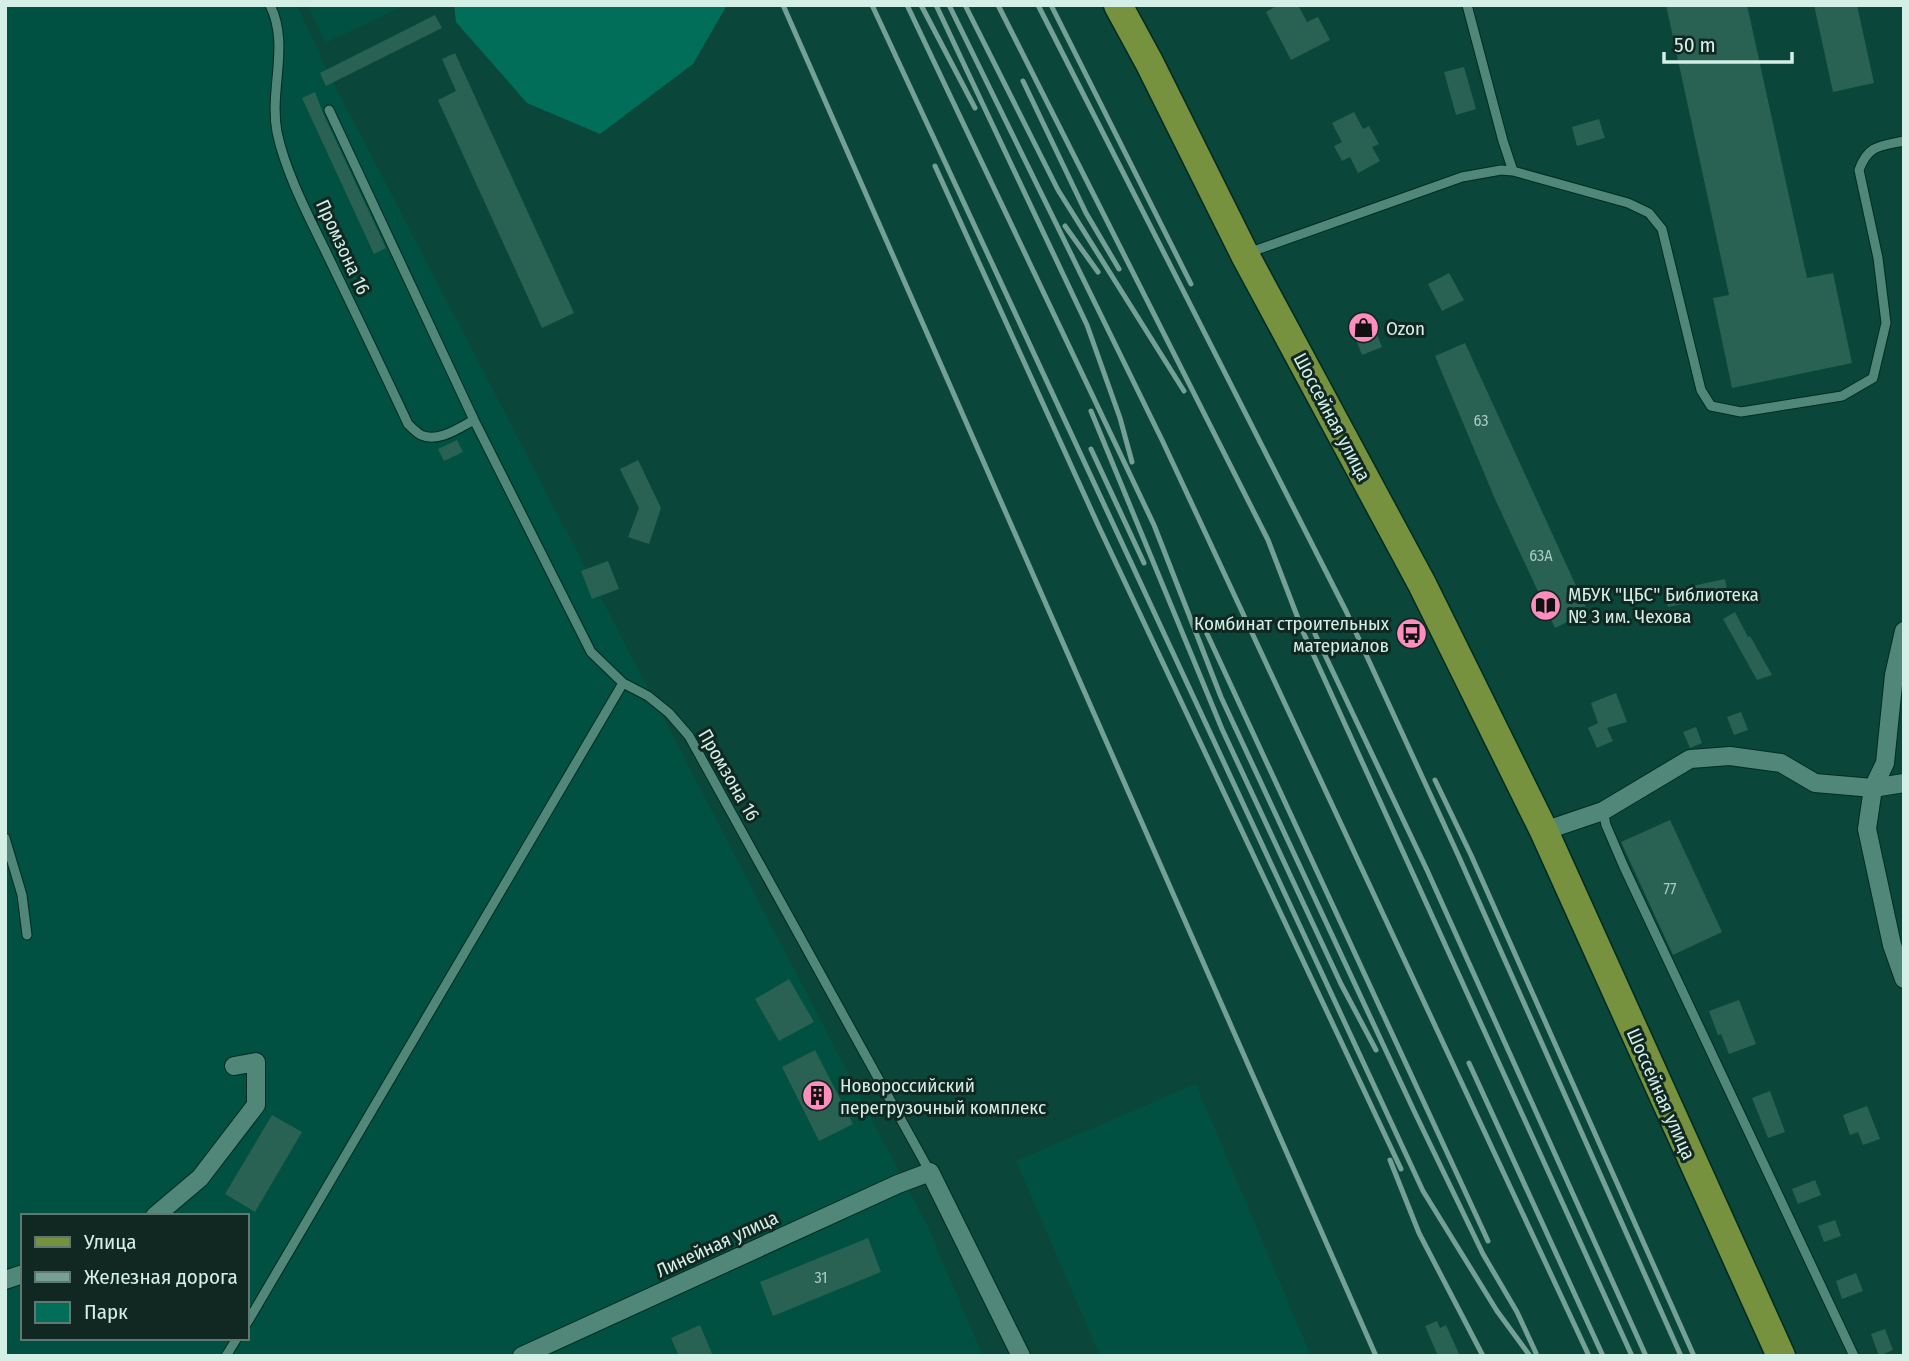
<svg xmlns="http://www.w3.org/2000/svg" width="1909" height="1361" viewBox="0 0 1909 1361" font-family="'Fira Sans Condensed',sans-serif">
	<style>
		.built { fill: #005141; fill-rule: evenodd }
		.green { fill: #016e59 }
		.building { fill: #296152 }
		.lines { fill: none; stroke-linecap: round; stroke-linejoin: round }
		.service-casing { stroke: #002b21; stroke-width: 11 }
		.minor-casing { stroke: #002b21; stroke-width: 20 }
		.primary-casing { stroke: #002b21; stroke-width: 31 }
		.service { stroke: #518778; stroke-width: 9 }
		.minor { stroke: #518778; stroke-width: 18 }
		.primary { stroke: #77923e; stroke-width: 28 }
		.rail { stroke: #75a095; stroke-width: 5 }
		.labels { text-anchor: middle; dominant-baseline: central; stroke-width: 6; stroke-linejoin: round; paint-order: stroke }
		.number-label { font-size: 16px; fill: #a9ccc1 }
		.street-label { font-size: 19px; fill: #d4f0e6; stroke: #112822 }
		.poi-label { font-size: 19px; fill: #d4f0e6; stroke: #112822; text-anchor: start }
	</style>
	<rect width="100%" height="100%" fill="#0a473a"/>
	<!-- built -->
	<path class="built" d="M5 5H297L330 76 928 1227 983 1356H5ZM23 1216H247V1338H23Z
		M307 5H405L326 43Z
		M1196 1084 1311 1356H1100L1016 1161Z"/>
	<!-- green -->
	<path class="green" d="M454 5H727L693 64 600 134 527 103 456 22Z"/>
	<!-- building -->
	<path class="building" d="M1278 5H1298L1307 22 1318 17 1330 40 1291 60 1266 12Z
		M1666 5H1747L1807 278 1833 273 1852 363 1732 388 1713 298 1729 295Z
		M1814 5H1857L1874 83 1833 92Z
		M435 15 442 28 326 86 320 73Z
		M455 53 574 313 542 328 438 100 456 91 442 59Z
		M1464 67 1476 109 1456 115 1444 72Z
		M315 92 323 113 386 248 374 254 302 98Z
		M1354 112 1363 129 1369 126 1379 144 1372 147 1380 161 1358 173 1350 157 1342 161 1334 146 1342 142 1332 123Z
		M1599 119 1605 138 1577 146 1572 127Z
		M1449 273 1464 300 1442 311 1428 284Z
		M1369 314 1382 347 1362 355 1349 322Z
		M1465 343 1588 612 1555 628 1495 499 1435 356Z
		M457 440 463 452 444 461 438 449Z
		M638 460 661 508 649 544 628 537 639 508 620 469Z
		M608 561 619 589 592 599 581 571Z
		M1725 579 1728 595 1668 607 1664 592Z
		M1735 612 1748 637 1750 636 1772 675 1757 680 1723 619Z
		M1616 693 1627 722 1607 728 1613 741 1597 748 1588 728 1598 723 1591 703Z
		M1741 712 1748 730 1734 735 1727 717Z
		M1696 727 1702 743 1690 748 1683 732Z
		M1670 820 1722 932 1673 955 1621 842Z
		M789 979 814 1022 779 1041 755 999Z
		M1739 1000 1756 1044 1729 1054 1721 1034 1718 1035 1709 1011Z
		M815 1050 853 1124 819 1141 782 1067Z
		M1770 1091 1785 1132 1768 1138 1752 1098Z
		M1867 1106 1880 1139 1863 1145 1858 1132 1850 1135 1843 1115Z
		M272 1115 302 1132 255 1212 225 1194Z
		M1815 1180 1821 1195 1798 1204 1792 1189Z
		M1835 1220 1841 1236 1824 1242 1818 1226Z
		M868 1238 881 1272 773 1316 760 1282Z
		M1856 1273 1863 1291 1842 1299 1836 1281Z
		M1437 1321 1440 1328 1446 1325 1460 1356H1438L1425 1326Z
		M700 1325 713 1356H679L671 1338Z
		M1885 1329 1893 1350 1879 1356 1871 1334Z"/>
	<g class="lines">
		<defs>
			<path id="service" d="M270 5C290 45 269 89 277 132 285 171 308 215 325 250 353 308 381 366 408 424 412 428 417 433 421 435 438 443 459 428 474 420
				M1467 5 1503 141 1513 171
				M329 110 474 420 591 652 623 683 648 696 669 713 689 736 930 1172
				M1248 253 1462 177 1501 170 1513 171 1628 203 1649 213 1662 229 1701 390 1711 406 1741 412 1842 396 1873 378 1886 323 1878 258 1859 170C1868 145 1880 146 1904 141
				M1603 811 1606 825 1624 867 1854 1356
				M5 838 22 895 27 935
				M247 1323 623 683
				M226 1356 237 1338"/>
			<path id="minor" d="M1904 631 1894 675 1885 763 1873 788 1867 829 1892 945 1904 979
				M1544 831 1603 811 1690 759 1730 756 1781 763 1815 783 1873 788 1904 783
				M155 1216 200 1178 256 1105V1062L234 1066
				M5 1280 23 1274
				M522 1356 898 1184 930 1172 1021 1356"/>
			<path id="primary" d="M1118 5 1149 62 1245 255 1422 584 1544 831 1781 1356"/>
		</defs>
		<!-- service casing -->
		<use href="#service" class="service-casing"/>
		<!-- minor casing -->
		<use href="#minor" class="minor-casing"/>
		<!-- primary casing -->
		<use href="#primary" class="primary-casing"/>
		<!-- service -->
		<use href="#service" class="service"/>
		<!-- minor -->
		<use href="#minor" class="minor"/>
		<!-- primary -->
		<use href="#primary" class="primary"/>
		<!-- rail -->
		<path class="rail" d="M783 5 1376 1356
			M872 5 1423 1191 1497 1311 1530 1356
			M907 5 1154 525 1221 697 1415 1113 1483 1254 1517 1312 1536 1353
			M921 5 975 108
			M936 5 1087 325 1120 418 1132 462
			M949 5 1163 442 1589 1356
			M965 5 1058 190 1184 391
			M998 5 1268 540 1304 634 1632 1356
			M1038 5 1346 611 1459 857 1681 1356
			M1051 5 1191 284
			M1023 81 1086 213 1119 269
			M935 166 1099 527 1401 1169
			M1065 226 1098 272
			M1091 411 1222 729 1341 984 1376 1050
			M1091 449 1144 563
			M1203 625 1488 1241
			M1315 634 1427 870 1646 1356
			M1435 780 1471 855 1694 1356
			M1469 1063 1603 1356
			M1390 1160 1419 1233 1483 1356"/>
	</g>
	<!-- icons -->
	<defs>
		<symbol id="shop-disc" viewBox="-11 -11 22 22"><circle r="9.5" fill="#fe8ebe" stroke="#112822"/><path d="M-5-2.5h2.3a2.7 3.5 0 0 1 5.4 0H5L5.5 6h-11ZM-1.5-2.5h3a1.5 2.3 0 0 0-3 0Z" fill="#111"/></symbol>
		<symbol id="library-disc" viewBox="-11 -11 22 22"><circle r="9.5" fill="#fe8ebe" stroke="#112822"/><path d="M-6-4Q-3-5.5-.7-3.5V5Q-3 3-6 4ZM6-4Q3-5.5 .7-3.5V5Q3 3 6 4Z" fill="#111"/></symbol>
		<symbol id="bus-disc" viewBox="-11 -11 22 22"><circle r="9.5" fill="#fe8ebe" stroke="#112822"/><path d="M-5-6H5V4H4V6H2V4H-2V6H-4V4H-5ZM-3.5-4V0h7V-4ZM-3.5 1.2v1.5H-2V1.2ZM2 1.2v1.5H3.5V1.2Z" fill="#111"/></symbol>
		<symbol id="building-disc" viewBox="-11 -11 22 22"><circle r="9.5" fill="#fe8ebe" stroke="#112822"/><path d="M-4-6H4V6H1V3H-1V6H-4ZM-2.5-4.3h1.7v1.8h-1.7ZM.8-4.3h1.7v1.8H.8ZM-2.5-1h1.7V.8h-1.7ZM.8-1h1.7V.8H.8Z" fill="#111"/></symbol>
	</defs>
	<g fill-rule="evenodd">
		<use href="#shop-disc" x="1346" y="310" width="35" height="35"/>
		<use href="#library-disc" x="1528" y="588" width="35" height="35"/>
		<use href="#bus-disc" x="1394" y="616" width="35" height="35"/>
		<use href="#building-disc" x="800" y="1078" width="35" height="35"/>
	</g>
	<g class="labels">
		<!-- number labels -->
		<g class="number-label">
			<text x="1481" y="420">63</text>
			<text x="1541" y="555">63А</text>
			<text x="1670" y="888">77</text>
			<text x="821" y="1277">31</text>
		</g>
		<!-- street labels -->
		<g class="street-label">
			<text transform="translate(343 247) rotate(65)">Промзона 16</text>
			<text transform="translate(1332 417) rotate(62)">Шоссейная улица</text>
			<text transform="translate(729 775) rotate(60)">Промзона 16</text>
			<text transform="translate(1661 1094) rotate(66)">Шоссейная улица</text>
			<text transform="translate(717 1244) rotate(-25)">Линейная улица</text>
		</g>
		<!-- poi labels -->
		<g class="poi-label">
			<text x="1386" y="328">Ozon</text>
			<text x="1568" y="594">МБУК "ЦБС" Библиотека<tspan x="1568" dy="22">№ 3 им. Чехова</tspan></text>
			<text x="1389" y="623" text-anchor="end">Комбинат строительных<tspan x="1389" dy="22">материалов</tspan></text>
			<text x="840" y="1085">Новороссийский<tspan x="840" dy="22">перегрузочный комплекс</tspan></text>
		</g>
	</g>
	<!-- border -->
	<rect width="1909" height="1361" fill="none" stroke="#d4f0e6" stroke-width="14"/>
	<!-- legend -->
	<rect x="21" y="1214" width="228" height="126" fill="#112822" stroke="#5f7870" stroke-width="2"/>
	<rect x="35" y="1237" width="35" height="10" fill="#77923e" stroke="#5f7870" stroke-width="2"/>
	<text x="84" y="1249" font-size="21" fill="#d4f0e6">Улица</text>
	<rect x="35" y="1272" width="35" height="10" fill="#75a095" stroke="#5f7870" stroke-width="2"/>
	<text x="84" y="1284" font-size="21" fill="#d4f0e6">Железная дорога</text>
	<rect x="35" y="1302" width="35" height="21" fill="#016e59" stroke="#5f7870" stroke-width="2"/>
	<text x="84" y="1319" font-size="21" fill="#d4f0e6">Парк</text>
	<!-- scale -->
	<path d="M1664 52v10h128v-10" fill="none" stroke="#d4f0e6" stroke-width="3.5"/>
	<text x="1674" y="52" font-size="21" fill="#d4f0e6" stroke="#112822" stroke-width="5" paint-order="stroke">50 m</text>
</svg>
